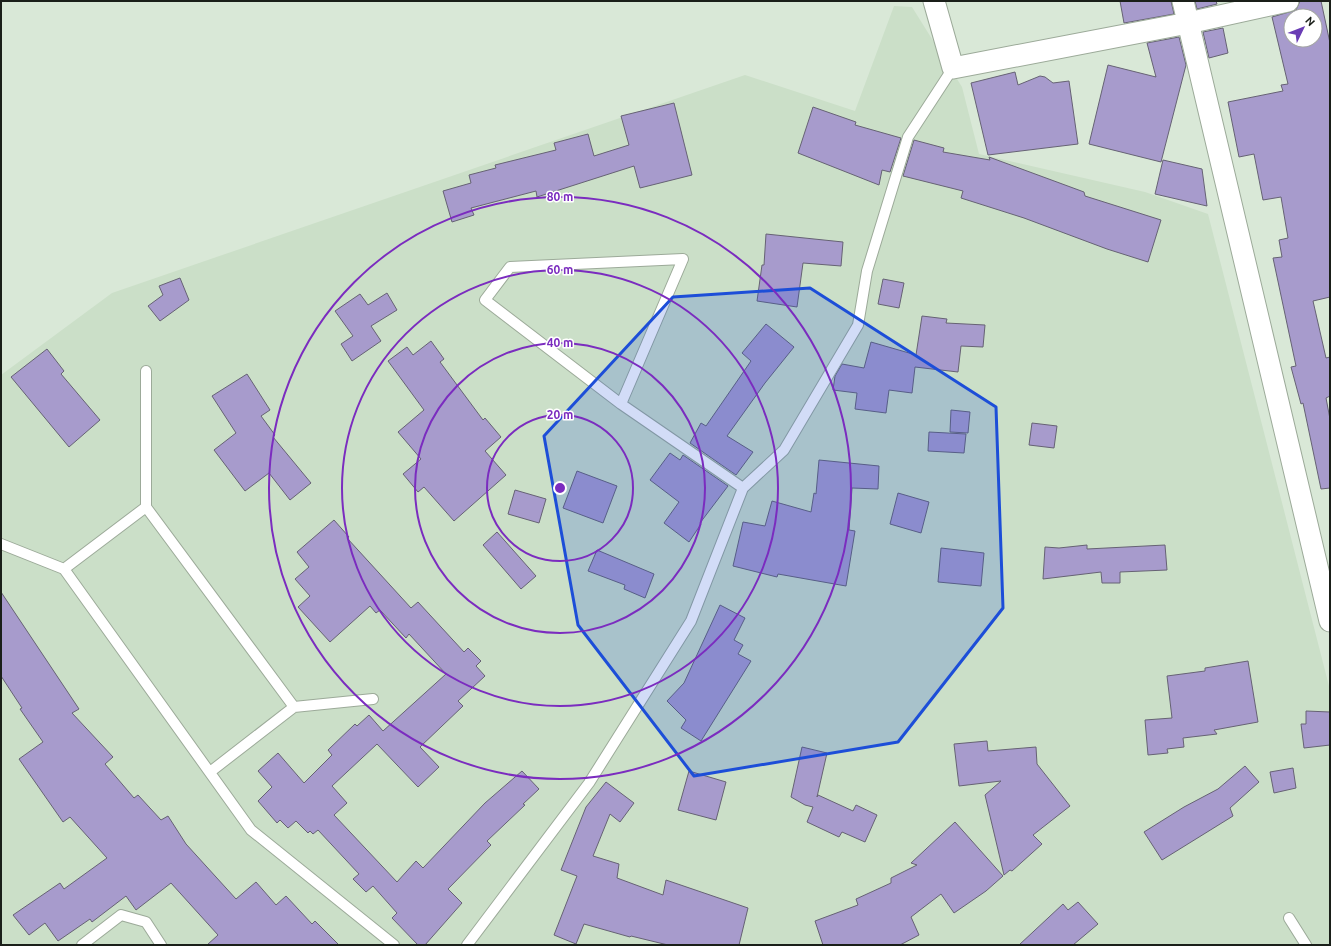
<svg xmlns="http://www.w3.org/2000/svg" width="1331" height="946" viewBox="0 0 1331 946" font-family="Ubuntu,sans-serif">
	<style>
		.built { fill: #cbdfc8 }
		.building { fill: #a79bcc; stroke: #666274; fill-rule: evenodd }
		.lines { fill: none; stroke-linecap: round; stroke-linejoin: round }
		.service-casing { stroke: #9caa99; stroke-width: 12 }
		.minor-casing { stroke: #9caa99; stroke-width: 23 }
		.service { stroke: #fff; stroke-width: 10 }
		.minor { stroke: #fff; stroke-width: 21 }
		.marked { fill: #1d4ed8; fill-opacity: 0.2; stroke: #1d4ed8; stroke-width: 3; stroke-linejoin: round }
		.ring { fill: none; stroke: #7b2cbf; stroke-width: 2 }
		.centre { fill: #7b2cbf; stroke: #fff; stroke-width: 2 }
		.ring-label { font-size: 12px; text-anchor: middle; font-weight: bold; fill: #7b2cbf; stroke: #fff; stroke-width: 3; stroke-linejoin: round; paint-order: stroke }
	</style>
	<rect width="100%" height="100%" fill="#d9e8d7"/>
	<!-- built -->
	<path class="built" d="M894 6 912 7 962 87 979 154 1145 192 1208 214 1330 690V945H1V375L112 293 745 75 855 111Z"/>
	<!-- building -->
	<path class="building" d="M1120 1H1171L1174 14 1124 23Z
		M1195 1H1216L1217 4 1197 9Z
		M1300 1H1321L1330 43V297L1313 301 1326 358 1330 357V396L1326 398 1330 419V488L1321 489 1303 403 1301 404 1291 367 1296 366 1273 258 1282 257 1279 240 1288 238 1281 197 1263 200 1254 154 1239 157 1228 102 1283 91 1281 85 1288 84 1272 17 1296 10ZM1291 16H1315V40H1291Z
		M1223 28 1228 53 1209 58 1203 32Z
		M1179 37 1186 65 1161 162 1089 144 1108 65 1156 77 1147 43Z
		M1015 72 1018 85 1040 76 1045 77 1053 83 1069 81 1078 144 988 155 971 83Z
		M674 103 692 175 640 188 634 166 537 197 536 191 471 208 474 215 452 222 443 191 471 183 469 175 496 168 495 165 556 150 554 143 588 134 594 156 629 145 621 116Z
		M813 107 856 122 855 125 901 138 890 172 882 170 879 185 798 153Z
		M914 140 944 148 943 152 990 160 989 157 1084 192 1085 196 1161 220 1148 262 1107 249 1024 218 961 198 963 191 903 176Z
		M1163 160 1202 169 1207 206 1155 194Z
		M766 234 843 242 841 266 803 263 797 307 757 301 762 265H764Z
		M180 278 189 300 160 321 148 306 163 295 159 286Z
		M883 279 904 283 899 308 878 304Z
		M387 293 397 310 371 326 381 341 352 361 341 344 353 336 335 311 360 294 368 305Z
		M922 316 947 319 946 323 985 325 983 347 961 346 958 372 915 367 912 393 889 390 886 413 855 409 857 393 833 390 835 376 842 364 864 368 871 342 916 355Z
		M766 324 794 347 765 383 727 436 753 452 736 475 690 443 701 423 706 426 751 361 742 353Z
		M431 341 444 359 440 362 483 420 485 418 501 437 485 451 506 475 454 521 424 487 418 492 403 474 421 459 398 432 424 410 388 361 407 347 413 355Z
		M47 349 64 371 61 374 100 420 69 447 11 377Z
		M247 374 270 410 261 416 275 435 273 437 311 483 290 500 269 473 245 491 214 450 236 433 212 396Z
		M951 410 970 412 968 433 950 432Z
		M1032 423 1057 426 1054 448 1029 445Z
		M929 432 966 434 964 453 928 451Z
		M670 453 680 460 683 455 728 486 700 523 701 524 689 542 664 523 679 502 650 480Z
		M819 460 879 466 878 489 852 488 849 530 855 531 846 586 778 574 777 577 733 566 743 522 765 526 772 501 811 512 814 493 816 494Z
		M577 471 617 486 603 523 563 508Z
		M515 490 546 499 539 523 508 514Z
		M898 493 929 502 921 533 890 524Z
		M334 520 349 537 347 538 411 608 418 602 464 652 468 648 481 661 476 666 485 676 458 701 463 706 420 747 439 767 418 787 377 744 332 786 347 803 334 815 397 882 416 861 423 868 485 803 522 771 539 789 523 804 525 805 487 841 491 845 448 889 462 903 425 945H418L392 918 397 913 373 886 366 892 353 879 359 874 318 830 313 834 310 831 308 833 296 821 288 828 280 820 277 823 258 801 272 787 258 771 278 753 304 783 332 755 328 750 355 724 357 726 369 715 383 731 446 674 409 634 406 638 380 610 376 613 370 606 330 642 298 607 310 596 295 579 309 567 297 552Z
		M497 532 536 576 521 589 483 545Z
		M1087 545V549L1165 545 1167 570 1120 572V583H1102L1101 572 1043 579 1045 547 1059 548Z
		M941 548 984 553 981 586 938 582Z
		M597 550 654 574 645 598 624 589 625 585 588 571Z
		M1 592 79 709 72 713 113 757 105 764 134 798 138 795 161 820 168 816 186 844 236 899 256 882 276 905 286 896 312 924 315 921 339 945H207L218 935 171 883 136 910 126 896 92 922 90 919 58 941 45 923 29 935 13 915 60 883 64 889 107 858 70 817 63 822 19 759 43 742 20 709 22 708 1 676Z
		M720 605 745 618 734 640 743 645 738 654 751 661 701 741 681 728 686 720 667 701 684 683Z
		M1248 661 1258 722 1214 730 1217 734 1183 738 1184 747 1167 749 1168 753 1148 755 1145 720 1172 718 1167 676 1205 671V668Z
		M1306 711 1330 712V745L1304 748 1301 724H1306Z
		M987 741 988 751 1036 747 1037 764 1070 806 1033 835 1042 844 1012 871 1010 870 1004 875 985 795 1001 781 959 786 954 744Z
		M802 747 827 753 817 797 818 795 853 811 856 805 877 815 865 842 842 832 839 837 807 822 813 807 805 805 791 797Z
		M1245 766 1259 782 1230 808 1233 816 1162 860 1144 832 1184 807 1218 789Z
		M1293 768 1296 788 1274 793 1270 772Z
		M689 771 726 782 716 820 678 810Z
		M606 782 634 803 620 822 610 814 593 856 619 864 617 878 663 895 666 880 748 908 739 945H668L631 936 630 937 584 924 576 944 554 935 577 876 561 870 586 807Z
		M955 822 1003 876 986 891 954 913 941 894 911 917 919 935 900 945H823L815 921 858 905 856 899 891 883V878L917 865 911 863Z
		M1078 902 1098 924 1073 945H1019L1063 904 1068 910Z"/>
	<g class="lines">
		<defs>
			<path id="service" d="M146 371V507
				M621 404 485 300 510 267 683 259 621 404 743 488
				M1 544 64 569
				M294 707 373 699
				M210 772 294 707 146 507 64 569 251 830 394 945
				M1289 918 1306 945
				M82 945 121 915 146 922 161 945
				M467 945 589 783 691 621 743 488 784 450 858 325 867 271 908 137 953 68"/>
			<path id="minor" d="M934 1 953 68 1188 23 1288 1
				M1183 1 1330 621"/>
		</defs>
		<!-- service casing -->
		<use href="#service" class="service-casing"/>
		<!-- minor casing -->
		<use href="#minor" class="minor-casing"/>
		<!-- service -->
		<use href="#service" class="service"/>
		<!-- minor -->
		<use href="#minor" class="minor"/>
	</g>
	<!-- marked area -->
	<path class="marked" d="M810 288 996 407 1003 608 898 742 694 776 578 625 544 436 673 297Z"/>
	<!-- distance rings -->
	<g class="ring">
		<circle cx="560" cy="488" r="73"/>
		<circle cx="560" cy="488" r="145"/>
		<circle cx="560" cy="488" r="218"/>
		<circle cx="560" cy="488" r="291"/>
	</g>
	<circle cx="560" cy="488" r="6" class="centre"/>
	<g class="ring-label">
		<text x="560" y="201">80 m</text>
		<text x="560" y="274">60 m</text>
		<text x="560" y="347">40 m</text>
		<text x="560" y="419">20 m</text>
	</g>
	<!-- border -->
	<rect width="1331" height="946" fill="none" stroke="#1a1f19" stroke-width="4"/>
	<!-- north arrow -->
	<g transform="translate(1303 28) rotate(47)"><circle r="19" fill="#ffffff" stroke="#a3a5a3"/>
	<path d="M0-3L7 15L0 10L-7 15Z" fill="#6a3db5"/>
	<text y="-6" font-size="11" font-weight="bold" text-anchor="middle" fill="#1a1f19">N</text>
	</g>
</svg>
